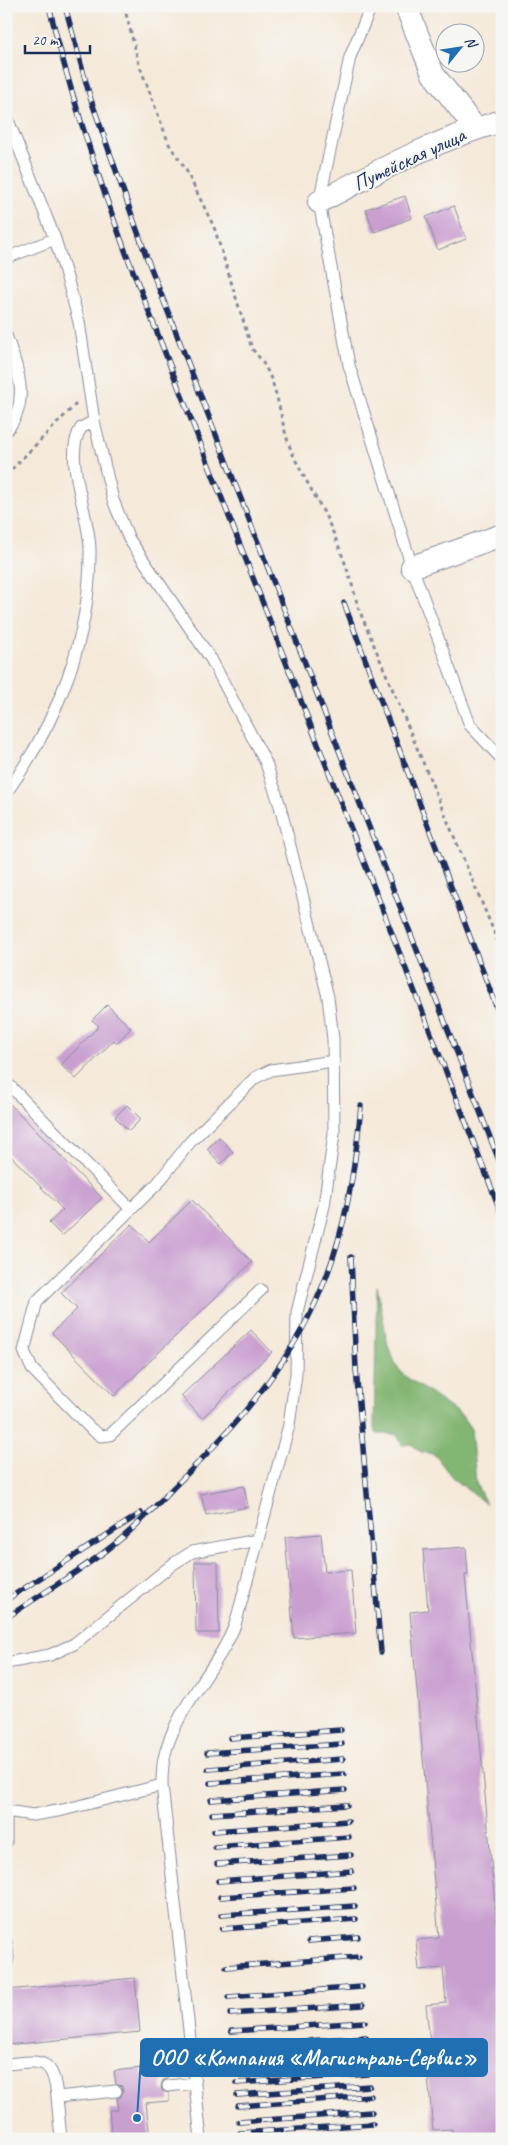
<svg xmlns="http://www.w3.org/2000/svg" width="508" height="2145" viewBox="0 0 508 2145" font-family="Caveat,sans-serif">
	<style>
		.forest { fill: #83b672; stroke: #4f7268 }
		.building { fill: #c99fd0 }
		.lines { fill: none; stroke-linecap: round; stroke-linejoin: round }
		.lane-casing { stroke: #888c9c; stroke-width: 13 }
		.street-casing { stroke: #888c9c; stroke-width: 24 }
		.path { stroke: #888c9c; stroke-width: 3; stroke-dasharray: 4 4; stroke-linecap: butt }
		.lane { stroke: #fff; stroke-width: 11 }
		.street { stroke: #fff; stroke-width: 22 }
		.rail-casing { stroke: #1b2f5e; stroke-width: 5.5 }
		.rail { stroke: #f6f6f2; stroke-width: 4; stroke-dasharray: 11; stroke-linecap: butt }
		.labels { text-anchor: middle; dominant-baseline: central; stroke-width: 4; stroke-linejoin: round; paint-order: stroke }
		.street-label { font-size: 21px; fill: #1b2f5e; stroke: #f6f6f2 }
		.leader { fill: none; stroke: #1f6fb2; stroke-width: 2 }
		.callout-dot { fill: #1f6fb2; stroke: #f6f6f2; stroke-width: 2 }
		.callout { fill: #1f6fb2; stroke: #1f6fb2; stroke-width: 2 }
		.callout-label { font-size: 22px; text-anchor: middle; font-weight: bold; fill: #fff }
	</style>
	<rect width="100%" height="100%" fill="#f6f6f2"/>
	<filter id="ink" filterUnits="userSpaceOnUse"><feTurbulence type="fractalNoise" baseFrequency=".02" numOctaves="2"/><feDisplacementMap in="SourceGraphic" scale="10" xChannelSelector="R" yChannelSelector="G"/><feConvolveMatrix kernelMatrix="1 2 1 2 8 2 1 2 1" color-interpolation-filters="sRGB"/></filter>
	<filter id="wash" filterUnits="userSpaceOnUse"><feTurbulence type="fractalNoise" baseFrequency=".0096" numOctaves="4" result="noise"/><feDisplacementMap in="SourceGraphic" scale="20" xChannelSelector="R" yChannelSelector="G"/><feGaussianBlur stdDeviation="1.12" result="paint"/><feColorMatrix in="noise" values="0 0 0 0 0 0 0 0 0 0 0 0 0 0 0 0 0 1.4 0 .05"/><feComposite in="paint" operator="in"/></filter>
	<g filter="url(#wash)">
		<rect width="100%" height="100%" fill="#f5e9d9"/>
		<!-- forest -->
		<path class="forest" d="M377 1286 388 1346 397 1367 405 1376 462 1416 471 1429 476 1483 486 1504 452 1477 434 1454 421 1452 411 1444 402 1445 397 1434H377L374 1429Z"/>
		<g id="blocks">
			<!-- building -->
			<path class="building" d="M405 196 412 218 374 232 366 209Z
				M454 206 466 239 438 250 426 217Z
				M107 1005 131 1028 117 1043 114 1040 76 1079 61 1065 99 1026 92 1020Z
				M6 1100 102 1198 62 1236 49 1223 63 1210 6 1151Z
				M127 1105 141 1119 129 1131 115 1117Z
				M219 1137 233 1152 221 1164 207 1149Z
				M192 1200 252 1262 114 1396 52 1333 77 1309 61 1293 132 1224 149 1242Z
				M251 1330 272 1352 202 1418 181 1396Z
				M244 1486 248 1507 206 1515 201 1494Z
				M321 1534 325 1572 351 1570 356 1633 294 1638 285 1537Z
				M466 1547 468 1575H465L502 1982V2139H453L452 2129 433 2130 428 2077 449 2075 446 2042 430 2043 426 2005 446 2003 443 1968 419 1970 416 1940 439 1938 410 1612 428 1610 423 1550Z
				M195 1562H218L219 1633H196Z
				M135 1978 140 2032 6 2045V1990Z
				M142 2068V2074L167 2072V2079L163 2080 161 2086 162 2091 169 2093V2101L146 2103 150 2139H112L109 2110H118L117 2098 121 2097 123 2091 122 2086 116 2084 114 2071Z"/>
		</g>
	</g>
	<g filter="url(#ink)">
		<use href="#blocks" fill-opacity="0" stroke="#888c9c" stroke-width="1"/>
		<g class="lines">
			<defs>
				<path id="lane" d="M371 6 350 57 319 202 349 365 412 567 470 725 502 759
					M6 115 55 239 67 278 79 322 94 421 113 500 129 539 211 659 266 763 280 806 328 997 333 1039 334 1134 324 1206 297 1312 296 1374 289 1425 235 1625C217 1670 177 1706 165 1754 162 1764 162 1775 162 1785L201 2139
					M6 258 55 239
					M6 335C17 368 32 401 6 431
					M6 793C57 723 91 638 90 550 90 515 62 457 81 428L94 421
					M6 1082 131 1209
					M261 1290 110 1435 101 1436 91 1429 32 1369 24 1351 37 1301 158 1183 190 1142 255 1078 271 1070 334 1061
					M6 1663 50 1655 74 1644 173 1564 192 1552 258 1540
					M6 1811 33 1815 63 1810 162 1785
					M6 1815V1843
					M6 1941 8 1958 6 1965
					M6 2064C41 2061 53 2056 57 2097
					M168 2086 195 2083
					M61 2139 57 2097 116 2091"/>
				<path id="street" d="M406 6 433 74 476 129
					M319 202C378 171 437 139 502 121
					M412 567 502 535"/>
			</defs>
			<!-- lane casing -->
			<use href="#lane" class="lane-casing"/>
			<!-- street casing -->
			<use href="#street" class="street-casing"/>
			<!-- path -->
			<path class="path" d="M124 6 139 64 169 144 186 170 214 227 252 349C280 378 277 414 291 450 300 471 312 490 323 511 338 541 350 574 358 607L502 951
				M6 475 76 404"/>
			<!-- lane -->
			<use href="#lane" class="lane"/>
			<!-- street -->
			<use href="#street" class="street"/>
			<defs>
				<path id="rail" d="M49 6C69 90 96 172 126 253L502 1215
					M65 6 90 97 147 258 502 1168
					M344 603 502 1022
					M351 1257 356 1369 381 1652
					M6 1600 141 1513
					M6 1618C40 1595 75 1574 107 1550 131 1532 152 1510 173 1488 232 1430 289 1367 321 1290 346 1231 355 1168 361 1106
					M230 1738 341 1730
					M207 1753 342 1744
					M208 1769 343 1759
					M210 1783 344 1774
					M211 1800 345 1790
					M212 1814 347 1805
					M214 1831 348 1821
					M215 1847 349 1837
					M217 1864 351 1855
					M218 1881 352 1871
					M220 1897 354 1888
					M221 1915 355 1906
					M222 1929 356 1919
					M309 1941 358 1937
					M226 1967 359 1957
					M228 1997 362 1987
					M230 2014 363 2005
					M231 2031 365 2022
					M233 2046 366 2037
					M235 2071 368 2062
					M236 2083 369 2074
					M237 2095 370 2086
					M238 2106 371 2096
					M239 2122 372 2112
					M240 2133 373 2124
					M349 2139 374 2137"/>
			</defs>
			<!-- rail casing -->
			<use href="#rail" class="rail-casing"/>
			<!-- rail -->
			<use href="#rail" class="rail"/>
		</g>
	</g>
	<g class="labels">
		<!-- street labels -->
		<g class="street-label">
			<text transform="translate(409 159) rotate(-25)">Путейская улица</text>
		</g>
	</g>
	<!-- callouts -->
	<path class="leader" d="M137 2118L141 2058"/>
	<circle class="callout-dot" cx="137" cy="2118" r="5"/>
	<rect class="callout" x="141" y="2039" width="346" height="37" rx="5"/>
	<g class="callout-label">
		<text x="314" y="2065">ООО «Компания «Магистраль-Сервис»</text>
	</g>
	<!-- margin -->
	<rect width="508" height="2145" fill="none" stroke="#f6f6f2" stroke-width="25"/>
	<!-- north arrow -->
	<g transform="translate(460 48) rotate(60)"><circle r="24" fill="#f6f6f2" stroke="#9ea6b7"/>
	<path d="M0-4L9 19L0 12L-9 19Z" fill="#1f6fb2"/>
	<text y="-8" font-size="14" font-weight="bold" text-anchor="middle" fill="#1b2f5e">N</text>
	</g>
	<!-- scale -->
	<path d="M25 45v8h65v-8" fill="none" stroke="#1b2f5e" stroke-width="2.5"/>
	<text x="32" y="45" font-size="15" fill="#1b2f5e" stroke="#f6f6f2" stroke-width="4" paint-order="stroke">20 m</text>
</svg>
